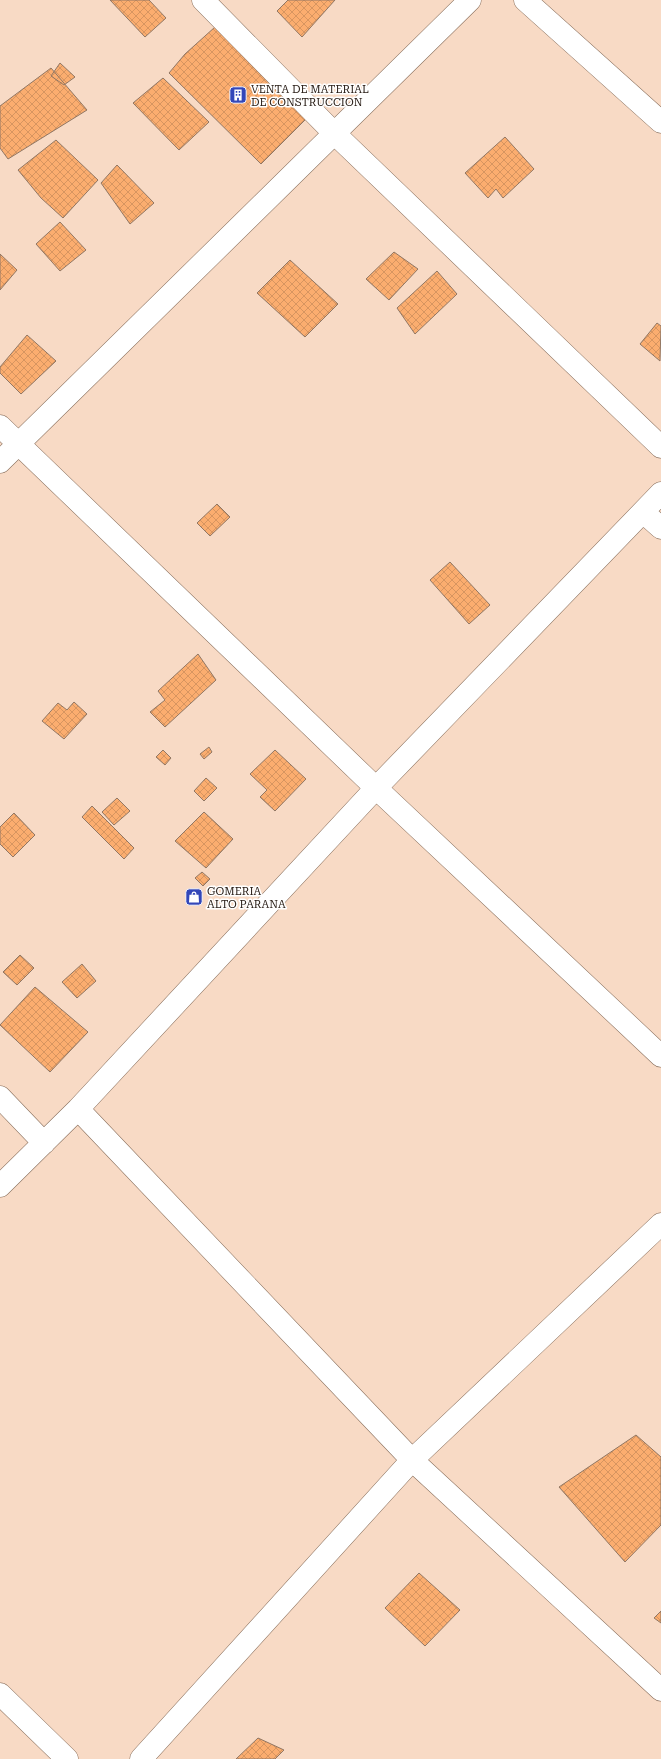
<svg xmlns="http://www.w3.org/2000/svg" width="661" height="1759" viewBox="0 0 661 1759" font-family="'Roboto Serif',serif">
	<style>
		.building { fill: url(#building-cross-hatch); stroke: #917764 }
		.lines { fill: none; stroke-linecap: round; stroke-linejoin: round }
		.minor-casing { stroke: #886e5b; stroke-width: 23 }
		.tertiary-casing { stroke: #886e5b; stroke-width: 23 }
		.minor { stroke: #fff; stroke-width: 22 }
		.tertiary { stroke: #fff; stroke-width: 22 }
		.labels { text-anchor: middle; dominant-baseline: central; stroke-width: 3; stroke-linejoin: round; paint-order: stroke }
		.poi-label { font-size: 11px; fill: #2b2019; stroke: #fff; text-anchor: start }
	</style>
	<defs>
		<pattern id="building-cross-hatch" width="8" height="8" patternUnits="userSpaceOnUse"><rect width="8" height="8" fill="#fbad6f"/><path d="M0 0l8 8M0 8l8-8" fill="none" stroke="#d79560"/></pattern>
	</defs>
	<rect width="100%" height="100%" fill="#f8dac5"/>
	<!-- building -->
	<path class="building" d="M110 0H149L166 18 145 37Z
		M288 0H335L302 37 277 11Z
		M215 27 308 117 261 164 169 73 185 54Z
		M60 63 75 77 64 85 51 76Z
		M51 68 87 110 8 159 0 148V106Z
		M163 78 209 122 179 150 133 103Z
		M505 137 534 169 503 198 496 189 488 198 465 173Z
		M56 140 98 180 63 218 41 198 18 170Z
		M117 165 154 203 130 224 101 183Z
		M60 222 86 250 60 271 36 244Z
		M394 252 418 269 389 300 366 279Z
		M0 254 17 270 0 290Z
		M290 260 338 304 305 337 257 293Z
		M437 271 457 294 415 334 397 308Z
		M657 323 661 326 660 361 640 344Z
		M27 335 56 361 21 394 0 373V367Z
		M217 504 230 517 210 536 197 523Z
		M450 562 490 605 469 624 430 580Z
		M198 654 216 680 165 727 150 712 165 700 158 691Z
		M74 702 87 714 64 739 42 721 58 703 67 710Z
		M209 747 212 752 204 759 200 754Z
		M163 750 171 758 165 765 156 757Z
		M275 750 306 779 275 811 260 797 267 790 250 774Z
		M206 778 217 788 204 801 194 791Z
		M117 798 130 811 114 825 102 812Z
		M92 806 134 848 124 859 82 817Z
		M204 812 233 839 206 868 175 841Z
		M14 813 35 835 13 857 0 844V827Z
		M202 872 210 879 203 886 195 878Z
		M20 955 34 968 17 985 3 972Z
		M82 964 96 981 77 998 62 982Z
		M35 987 88 1032 50 1072 0 1025Z
		M636 1435 661 1457V1525L625 1562 559 1487Z
		M419 1573 460 1610 425 1646 385 1608Z
		M661 1611V1623L654 1618Z
		M258 1738 284 1750 275 1759H236Z"/>
	<g class="lines">
		<defs>
			<path id="minor" d="M203 0 334 133 661 447
				M525 0 661 122
				M0 426 376 788 661 1056
				M0 462 470 0
				M643 512 661 528
				M0 1097 44 1143
				M78 1109 412 1460 661 1690
				M0 1186 78 1109 376 788 661 493
				M141 1759 412 1460 661 1224"/>
			<path id="tertiary" d="M0 1694 67 1759"/>
		</defs>
		<!-- minor casing -->
		<use href="#minor" class="minor-casing"/>
		<!-- tertiary casing -->
		<use href="#tertiary" class="tertiary-casing"/>
		<!-- minor -->
		<use href="#minor" class="minor"/>
		<!-- tertiary -->
		<use href="#tertiary" class="tertiary"/>
	</g>
	<!-- icons -->
	<defs>
		<symbol id="building-square" viewBox="-11 -11 22 22"><rect x="-9" y="-9" width="18" height="18" rx="4" fill="#3347b9" stroke="#fff"/><path d="M-4-6H4V6H1V3H-1V6H-4ZM-2.5-4.3h1.7v1.8h-1.7ZM.8-4.3h1.7v1.8H.8ZM-2.5-1h1.7V.8h-1.7ZM.8-1h1.7V.8H.8Z" fill="#fff"/></symbol>
		<symbol id="shop-square" viewBox="-11 -11 22 22"><rect x="-9" y="-9" width="18" height="18" rx="4" fill="#3347b9" stroke="#fff"/><path d="M-5-2.5h2.3a2.7 3.5 0 0 1 5.4 0H5L5.5 6h-11ZM-1.5-2.5h3a1.5 2.3 0 0 0-3 0Z" fill="#fff"/></symbol>
	</defs>
	<g fill-rule="evenodd">
		<use href="#building-square" x="228" y="85" width="20" height="20"/>
		<use href="#shop-square" x="184" y="887" width="20" height="20"/>
	</g>
	<g class="labels">
		<!-- poi labels -->
		<g class="poi-label">
			<text x="251" y="89">VENTA DE MATERIAL<tspan x="251" dy="13">DE CONSTRUCCION</tspan></text>
			<text x="207" y="891">GOMERIA<tspan x="207" dy="13">ALTO PARANA</tspan></text>
		</g>
	</g>
</svg>
